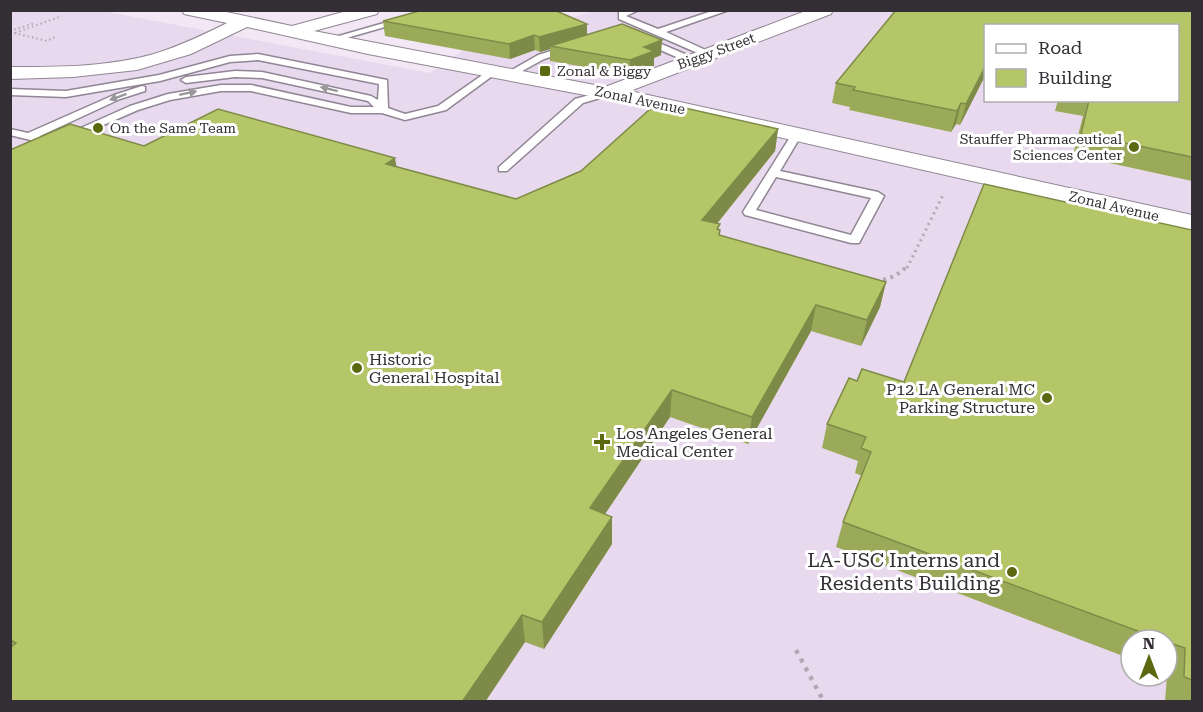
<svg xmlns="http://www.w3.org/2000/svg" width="1203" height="712" viewBox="0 0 1203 712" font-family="'Roboto Serif',serif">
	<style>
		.built { fill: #e9d9ee; fill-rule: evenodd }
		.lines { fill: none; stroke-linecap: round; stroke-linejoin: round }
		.service-casing { stroke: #908694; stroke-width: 3 }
		.minor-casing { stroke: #908694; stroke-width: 2 }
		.path-far3 { stroke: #b1a8b4; stroke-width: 2; stroke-dasharray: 1.5 3; stroke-linecap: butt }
		.path-far2 { stroke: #b1a8b4; stroke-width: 3; stroke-dasharray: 2 4; stroke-linecap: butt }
		.path-far1 { stroke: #b1a8b4; stroke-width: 4; stroke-dasharray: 3 4.5; stroke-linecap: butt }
		.path { stroke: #b1a8b4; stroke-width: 4.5; stroke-dasharray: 4 6; stroke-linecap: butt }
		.service { fill: #fff; fill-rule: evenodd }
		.minor { fill: #fff; fill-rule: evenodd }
		.wall { fill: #9baa59 }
		.shaded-wall { fill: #7e8b48 }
		.building { fill: #b4c667; stroke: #7e8b48; stroke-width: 1.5 }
		.oneway { fill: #99979a }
		.poi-dot { fill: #5b6810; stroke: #fff; stroke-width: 2 }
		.labels { text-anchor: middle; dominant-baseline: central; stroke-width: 6; stroke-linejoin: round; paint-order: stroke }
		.far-street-label { font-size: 14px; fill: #332f35; stroke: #fff }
		.far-poi-label { font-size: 14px; fill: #332f35; stroke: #fff; text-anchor: start }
		.poi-label { font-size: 16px; fill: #332f35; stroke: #fff; text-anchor: start }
		.near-poi-label { font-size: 20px; fill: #332f35; stroke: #fff; text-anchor: end }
	</style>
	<rect width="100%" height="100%" fill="#f3e7f6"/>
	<!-- built -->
	<path class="built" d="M10 11H102L430 73 462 51 593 11H1192V701H11ZM986 26H1178V100H986ZM1131 640H1167V676H1131Z"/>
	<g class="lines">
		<defs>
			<path id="service" d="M429 10H444L329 43 325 40Z
				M625 10H639L626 16 658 29 715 10H729L666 32 710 52V56L707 57 619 19V12Z
				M645 37 694 58 696 60 688 62 642 42 641 40Z
				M567 46 570 47V51L544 59 513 76 505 74 538 55Z
				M258 54 387 80 388 108 405 114 438 106 491 69 499 71 446 110 405 120 382 113H351L251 91H221L170 100 138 110 55 146 10 135V129L28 133 114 95 142 86 145 87V91L120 99 40 136 54 140 130 106 168 94 221 85H251L351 107H374L368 101 262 78 235 77 186 83 181 80 186 77 235 71 262 72 371 96 378 100 379 84 258 60 230 62 160 81 66 97 10 95V89L66 91 159 75 230 56Z
				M607 90 610 91V95L583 103 507 171H499V167L575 99Z
				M797 131 802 134 780 171 878 192 884 196 859 243H851L745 215 743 212 792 134ZM776 177 871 198 851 235 756 210Z"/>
			<path id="minor" d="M182 10H217L292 26 350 10H379L377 14 314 31 605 87 808 10H833L831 14 630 91 1192 215V231L638 105 368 54 247 27 191 54 137 70 73 77 10 79V67C58 67 108 67 154 54 180 46 203 35 227 23L184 14Z"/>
		</defs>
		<!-- service casing -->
		<use href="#service" class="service-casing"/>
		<!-- minor casing -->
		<use href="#minor" class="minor-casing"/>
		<!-- path-far3 -->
		<path class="path-far3" d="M10 31 35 23
			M10 32 47 41 57 36
			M15 33 62 16"/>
		<!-- path-far2 -->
		<path class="path-far2" d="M907 268 944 193"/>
		<!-- path-far1 -->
		<path class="path-far1" d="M876 282 895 276 908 266"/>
		<!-- path -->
		<path class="path" d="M796 650 824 702"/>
		<!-- service -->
		<use href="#service" class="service"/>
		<!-- minor -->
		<use href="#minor" class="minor"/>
	</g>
	<!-- wall -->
	<path class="wall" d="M896 10H1192V181L1073 155 1083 116 1055 111 1058 100H1178L986 26V74L960 125 956 124 951 132 849 110 850 107 832 103 836 83Z
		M383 21 587 24V35L661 55 654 58V66L630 75 550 61V49L540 52 535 50 510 59 385 36Z
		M669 113 778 129 775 151 717 224 719 230H720V235L886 282 880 307 861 346 811 331 748 444 670 417 605 514 612 517V544L544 649 525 642 485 702H10V150L396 166 516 199 581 171Z
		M1192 230V702L1165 701 1167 676V640H1131V659L836 547 843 522 862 476 855 473 858 461 822 448 827 424 857 381 904 382Z"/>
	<!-- shaded-wall -->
	<path class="shaded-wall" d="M587 24V38L550 46V49L540 52 539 37Z
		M534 35 535 50 510 59 509 44Z
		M662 40 661 55 654 58V66L630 75V60L644 47Z
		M986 65V74L960 125 966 104Z
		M961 103 956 124 951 132 957 111Z
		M778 129 775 151 700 244 702 220Z
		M395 158 399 181 386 164Z
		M886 282 880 307 861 346 867 320Z
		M816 305 811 331 748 444 752 417Z
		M672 390 670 417 591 535 590 508Z
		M612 517V544L544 649 542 622Z
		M522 615 525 642 485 702H462Z"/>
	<!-- building -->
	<path class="building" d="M423 10H554L587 24 539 37 534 35 509 44 383 21Z
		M896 10H1192V157L1081 134 1089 100H1178V26H986V65L966 104 961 103 957 111 853 90 855 87 836 83Z
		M622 24 662 40 644 47 654 51 630 60 550 46Z
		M676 106 778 129 702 220 720 224 717 229 720 230 719 235 886 282 867 320 816 305 752 417 672 390 590 508 612 517 542 622 522 615 462 702H10V648L16 643 10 640V150L70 124 144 146 218 109 395 158 386 164 516 199 581 171 650 109 669 113Z
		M984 184 1192 230V680L1184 677 1185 648 1167 642V640H1162L843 522 871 452 861 448 866 437 827 424 849 378 857 381 862 369 904 382Z"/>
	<!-- one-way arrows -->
	<defs><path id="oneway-solid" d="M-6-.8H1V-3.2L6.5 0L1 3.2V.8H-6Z" transform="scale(1.5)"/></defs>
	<g class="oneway">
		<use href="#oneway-solid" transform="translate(329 89) rotate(-166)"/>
		<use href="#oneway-solid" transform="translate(188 93) rotate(-12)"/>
		<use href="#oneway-solid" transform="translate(118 97) rotate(160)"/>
	</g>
	<!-- markers -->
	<g class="poi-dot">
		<rect x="539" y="65" width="12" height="12" rx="3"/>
		<circle cx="98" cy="128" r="6"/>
		<circle cx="1134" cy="147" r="6"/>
		<circle cx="357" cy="368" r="6"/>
		<circle cx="1047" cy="398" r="6"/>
		<path d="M599 433h6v6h6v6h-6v6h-6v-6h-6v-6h6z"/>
		<circle cx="1012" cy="572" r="6"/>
	</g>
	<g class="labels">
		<!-- far-street labels -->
		<g class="far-street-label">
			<text transform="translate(716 51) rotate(-20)">Biggy Street</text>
			<text transform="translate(640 100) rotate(12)">Zonal Avenue</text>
			<text transform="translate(1114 206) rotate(13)">Zonal Avenue</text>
		</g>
		<!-- far-poi labels -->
		<g class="far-poi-label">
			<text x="557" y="71">Zonal &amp; Biggy</text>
			<text x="110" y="128">On the Same Team</text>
			<text x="1122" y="139" text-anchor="end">Stauffer Pharmaceutical<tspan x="1122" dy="16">Sciences Center</tspan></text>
		</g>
		<!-- poi labels -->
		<g class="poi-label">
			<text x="369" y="359">Historic<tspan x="369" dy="18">General Hospital</tspan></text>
			<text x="1035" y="389" text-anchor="end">P12 LA General MC<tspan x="1035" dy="18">Parking Structure</tspan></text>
			<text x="616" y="433">Los Angeles General<tspan x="616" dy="18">Medical Center</tspan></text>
		</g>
		<!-- near-poi labels -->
		<g class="near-poi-label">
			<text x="1000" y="560">LA-USC Interns and<tspan x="1000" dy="23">Residents Building</tspan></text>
		</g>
	</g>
	<!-- border -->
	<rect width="1203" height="712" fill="none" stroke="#332f35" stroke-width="24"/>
	<!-- legend -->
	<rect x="984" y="24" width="195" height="78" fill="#ffffff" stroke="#adacae" stroke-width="1.5"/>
	<rect x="996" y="44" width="30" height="9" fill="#ffffff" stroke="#adacae" stroke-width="1.5"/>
	<text x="1038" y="54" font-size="18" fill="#332f35">Road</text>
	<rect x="996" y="69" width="30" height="18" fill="#b4c667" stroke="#adacae" stroke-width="1.5"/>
	<text x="1038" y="84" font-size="18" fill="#332f35">Building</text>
	<!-- north arrow -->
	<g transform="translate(1149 658)"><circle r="28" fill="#ffffff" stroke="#adacae" stroke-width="1.5"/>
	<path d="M0-4.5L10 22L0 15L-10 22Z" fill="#5b6810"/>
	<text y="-9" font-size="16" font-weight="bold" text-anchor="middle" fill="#332f35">N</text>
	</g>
</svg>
